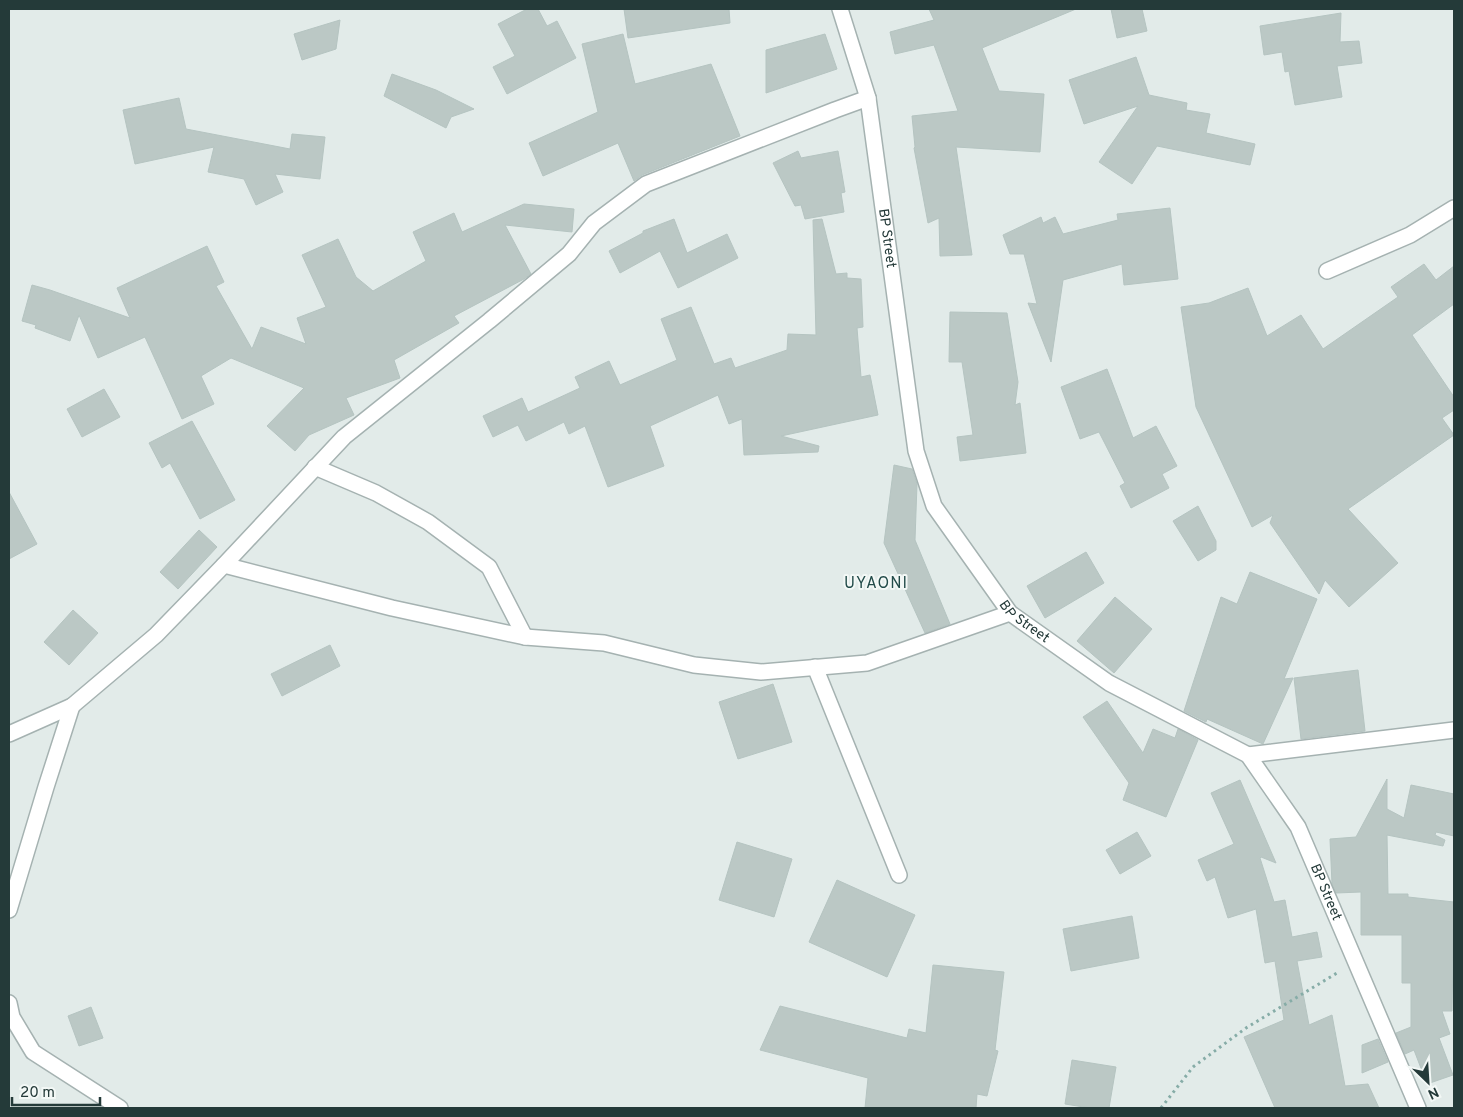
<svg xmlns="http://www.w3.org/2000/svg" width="1463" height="1117" viewBox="0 0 1463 1117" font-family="Overpass,sans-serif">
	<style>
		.building { fill: #bbc8c5; stroke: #b5c4c1 }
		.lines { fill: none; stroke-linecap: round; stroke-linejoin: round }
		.minor-casing { stroke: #a5b2b1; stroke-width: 18 }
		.path { stroke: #86aca7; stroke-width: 3; stroke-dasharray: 2.5 4; stroke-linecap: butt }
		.minor { stroke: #fff; stroke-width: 15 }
		.labels { text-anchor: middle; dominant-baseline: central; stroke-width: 4; stroke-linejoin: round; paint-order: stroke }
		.street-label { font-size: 14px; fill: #243a39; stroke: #f3f8f6 }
		.quarter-label { font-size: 16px; letter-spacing: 1px; fill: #224b49; stroke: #f3f8f6 }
	</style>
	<rect width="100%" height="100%" fill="#e2ebe9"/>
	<!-- building -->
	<path class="building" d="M527 9H538L547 26 557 21 576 58 507 94 493 67 515 56 498 24Z
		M624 9H729L730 23 628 38Z
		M929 9H1076L982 48 999 91 1044 94 1040 152 956 147 972 255 940 256 939 218 928 223 914 148 915 147 912 116 958 111 934 45 895 54 890 32 934 20Z
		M1111 9H1142L1147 31 1117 38Z
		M1341 13 1340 42 1359 41 1362 63 1337 66 1342 97 1295 105 1289 71 1285 72 1282 52 1264 55 1260 26Z
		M340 20 336 49 302 60 294 34Z
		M623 34 635 84 711 64 740 136 642 175 634 181 618 143 543 176 529 143 598 112 582 44Z
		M825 34 837 69 766 93V50Z
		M1136 57 1149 95 1187 103 1186 110 1210 114 1206 133 1255 144 1250 165 1157 146 1132 184 1099 162 1138 106 1084 124 1069 80Z
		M392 74 436 90 474 109 451 117 446 128 384 96Z
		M179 98 186 129 290 149 292 134 325 137 320 179 275 174 283 192 256 205 244 179 208 172 214 147 135 164 123 110Z
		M798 151 801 158 838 151 845 192 841 193 844 212 805 219 801 205 795 206 773 163Z
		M524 204 574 209 572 232 505 225 531 274 524 279 454 316 459 323 394 360 400 378 346 398 354 415 309 435 295 451 267 426 304 388 231 358 201 376 214 404 182 419 145 337 98 358 79 315 70 341 35 328 36 325 22 321 32 285 50 290 130 318 117 288 207 246 224 282 216 286 252 349 261 327 306 344 297 318 326 307 302 255 338 239 356 277 373 291 426 261 413 232 454 213 462 232Z
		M1170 208 1178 279 1124 285 1122 264 1063 280 1051 362 1028 303 1037 304 1024 254H1010L1003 235 1041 217 1043 223 1055 217 1063 234 1118 220 1117 214Z
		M674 219 687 253 727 234 738 258 678 288 660 251 620 273 609 251 643 233V231Z
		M822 219 836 274 847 273V278L861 279 863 327 857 328 861 377 870 375 878 415 781 436 819 446 818 452 744 455 742 419 729 424 718 395 650 426 664 466 608 487 585 426 569 434 564 422 526 441 518 425 493 437 483 416 522 398 528 412 580 388 575 377 609 361 620 385 677 360 661 319 691 307 714 364 731 358 735 368 787 350 788 334 816 335 813 220Z
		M1424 264 1436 280 1454 266V304L1412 335 1454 397V410L1442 418 1454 435 1348 509 1398 563 1349 607 1325 580 1319 594 1270 523 1273 515 1252 527 1196 407 1181 307 1209 303 1248 288 1267 336 1301 315 1323 349 1398 297 1391 287Z
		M950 312 1007 313 1018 382 1015 405 1020 403 1026 453 960 461 957 437 973 435 962 362H949Z
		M1107 369 1133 438 1156 426 1177 466 1162 474 1169 488 1131 508 1120 486 1125 483 1099 432 1080 439 1061 387Z
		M104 389 120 417 82 437 67 409Z
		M192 421 235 500 200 519 170 463 162 468 149 443Z
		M894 465 912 469 917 484 915 540 950 624 925 633 884 543Z
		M9 492 37 544 9 559Z
		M1198 506 1216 541V550L1198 561 1173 521Z
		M199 530 217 547 178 589 160 572Z
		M1086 552 1104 583 1045 618 1027 586Z
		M1250 572 1317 599 1284 679 1293 678 1263 744 1207 719 1206 722 1184 711 1221 597 1237 604Z
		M1115 597 1152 629 1114 673 1077 641Z
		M73 610 98 633 69 665 44 642Z
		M330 645 340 666 282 696 271 674Z
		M1358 670 1365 731 1301 739 1294 678Z
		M773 684 792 742 738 759 719 702Z
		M1107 701 1143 753 1153 729 1175 738 1178 729 1198 740 1166 817 1123 800 1129 783 1083 717Z
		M1387 779V809L1404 818 1411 785 1454 794V836L1436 832 1435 835 1445 840 1443 846 1387 835 1388 894H1408V897L1454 902 1452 1011H1442L1450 1034 1439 1038 1453 1075 1427 1084 1414 1050 1405 1054 1396 1033 1411 1027V983H1402V935H1361V892L1336 893 1332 884 1330 839 1356 837Z
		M1240 780 1276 863 1261 857 1260 858 1274 902 1285 900 1292 937 1317 932 1322 957 1297 961 1309 1025 1332 1015 1345 1086 1368 1084 1379 1108H1275L1244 1037 1284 1020 1275 961 1265 963 1256 909 1228 918 1215 877 1207 881 1198 860 1234 844 1211 793Z
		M1137 832 1151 856 1120 874 1106 850Z
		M737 842 792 859 774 917 719 900Z
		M837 880 915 915 887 977 809 942Z
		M1132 916 1139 958 1071 971 1063 929Z
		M933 965 1004 972 995 1050 998 1051 987 1096 977 1094 976 1108H865L868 1078 760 1050 780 1006 907 1038 909 1029 926 1033Z
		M91 1007 103 1038 79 1046 68 1016Z
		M1378 1039 1388 1062 1362 1073V1045Z
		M1072 1060 1116 1067 1109 1108H1090L1065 1104Z"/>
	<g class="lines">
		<defs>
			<g id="minor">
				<path id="s1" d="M840 9 868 98 916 451 934 506 1010 613 1109 683 1248 755 1298 827 1418 1108"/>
				<path d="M1327 271 1410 235 1454 208"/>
				<path d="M315 467 376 493 428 522 489 567 525 637"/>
				<path d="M224 565 392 608 525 637 604 643 694 665 761 672 867 663 1010 613"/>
				<path d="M815 667 899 875"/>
				<path d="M9 734 72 706 156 635 224 565 344 437 489 321 569 254 594 223 646 184 835 110 868 98"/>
				<path d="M1248 755 1454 730"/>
				<path d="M9 910 46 787 72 706"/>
				<path d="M9 1003 12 1017 33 1052 120 1108"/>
			</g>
		</defs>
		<!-- minor casing -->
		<use href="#minor" class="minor-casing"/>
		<!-- path -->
		<path class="path" d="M1161 1108 1193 1067 1246 1028 1337 973"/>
		<!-- minor -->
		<use href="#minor" class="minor"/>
	</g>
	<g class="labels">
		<!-- street labels -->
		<g class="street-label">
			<text stroke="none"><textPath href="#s1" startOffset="235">BP Street</textPath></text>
			<text stroke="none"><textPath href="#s1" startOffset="655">BP Street</textPath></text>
			<text stroke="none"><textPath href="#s1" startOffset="1075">BP Street</textPath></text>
		</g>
		<!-- quarter labels -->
		<g class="quarter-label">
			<text x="876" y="584">UYAONI</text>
		</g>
	</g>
	<!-- border -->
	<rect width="1463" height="1117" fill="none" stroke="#243a39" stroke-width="20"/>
	<!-- north arrow -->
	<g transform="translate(1428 1082) rotate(155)" stroke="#f3f8f6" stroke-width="4" paint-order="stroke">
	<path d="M0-4L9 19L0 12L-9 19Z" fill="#243a39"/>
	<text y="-8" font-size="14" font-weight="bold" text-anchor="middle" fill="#243a39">N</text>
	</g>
	<!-- scale -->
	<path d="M12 1097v8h88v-8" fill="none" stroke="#243a39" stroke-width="2.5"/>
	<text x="20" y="1097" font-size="15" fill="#243a39" stroke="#f3f8f6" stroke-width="4" paint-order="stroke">20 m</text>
</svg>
